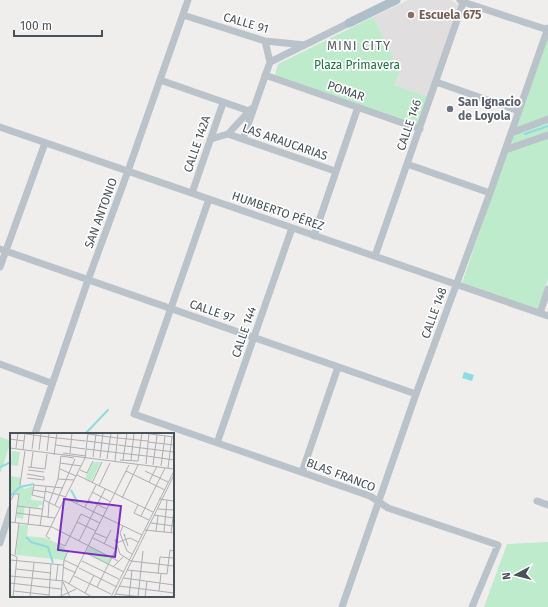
<svg xmlns="http://www.w3.org/2000/svg" width="548" height="607" viewBox="0 0 548 607" font-family="'Fira Sans',sans-serif">
	<style>
		.education { fill: #e0dede }
		.green { fill: #beebcb }
		.water { fill: #8edbe4 }
		.lines { fill: none; stroke-linecap: round; stroke-linejoin: round }
		.stream { stroke: #8edbe4; stroke-width: 2 }
		.minor { stroke: #b9c3c9; stroke-width: 7 }
		.major { stroke: #aebfca; stroke-width: 9 }
		.education-dot { fill: #8d6e63; stroke: #fff; stroke-width: 1.5 }
		.worship-dot { fill: #6b7280; stroke: #fff; stroke-width: 1.5 }
		.labels { text-anchor: middle; dominant-baseline: central; stroke-width: 3.5; stroke-linejoin: round; paint-order: stroke }
		.education-label { font-size: 12px; font-weight: bold; fill: #785e54; stroke: #fff; text-anchor: start }
		.street-label { font-size: 12px; fill: #475259; stroke: #fff }
		.park-label { font-size: 12px; fill: #1e7440; stroke: #fff }
		.worship-label { font-size: 12px; font-weight: bold; fill: #5b616d; stroke: #fff; text-anchor: start }
		.neighbourhood-label { font-size: 13px; letter-spacing: 1px; fill: #5a5e61; stroke: #fff }
		.inset-river { fill: none; stroke: #8edbe4; stroke-width: 2 }
		.inset-road { fill: none; stroke: #acafb2; stroke-width: 1 }
		.view { fill: #7b2cbf; fill-opacity: 0.15; stroke: #7b2cbf; stroke-width: 2 }
		.inset-edge { fill: none; stroke: #475259; stroke-width: 2 }
	</style>
	<rect width="100%" height="100%" fill="#f0eded"/>
	<!-- education -->
	<path class="education" d="M408 0H451L460 6 428 97 395 85 400 70 373 17Z"/>
	<!-- green -->
	<path class="green" d="M373 17 400 70 395 85 428 97 417 125 275 75 278 64Z
		M548 32V279L538 309 462 283Z
		M0 437 11 441 1 472H0Z
		M548 542V607H484L507 544Z"/>
	<!-- water -->
	<path class="water" d="M464 372 474 375 472 381 462 378Z"/>
	<g class="lines">
		<!-- stream -->
		<path class="stream" d="M525 134 548 126
			M85 434 108 410
			M0 467 11 462"/>
		<!-- minor -->
		<path class="minor" d="M460 0 463 2 548 30
			M183 15 265 41 305 45
			M270 62 349 23
			M265 75 420 129
			M160 80 249 111
			M436 82 519 111
			M0 127 548 316
			M511 133 548 119
			M228 134 335 171
			M211 139 228 134 251 109
			M243 139 270 62 265 41
			M505 150 548 135
			M407 164 490 193
			M192 193 223 103
			M209 199 134 414 370 496 388 508 498 545 472 607
			M314 236 358 107
			M0 249 416 394
			M375 256 464 0
			M0 267 45 143
			M540 313 548 289
			M0 364 51 383
			M35 434 88 280 128 171 188 0
			M217 443 292 228
			M302 472 338 367
			M537 501 548 505
			M0 543 11 509
			M342 607 416 394 490 193 548 28"/>
		<!-- major -->
		<path class="major" d="M349 23 396 0"/>
	</g>
	<!-- markers -->
	<circle class="education-dot" cx="411" cy="15" r="4"/>
	<circle class="worship-dot" cx="450" cy="109" r="4"/>
	<g class="labels">
		<!-- education labels -->
		<g class="education-label">
			<text x="419" y="15">Escuela 675</text>
		</g>
		<!-- street labels -->
		<g class="street-label">
			<text transform="translate(246 23) rotate(16)">CALLE 91</text>
			<text transform="translate(346 91) rotate(19)">POMAR</text>
			<text transform="translate(409 125) rotate(-71)">CALLE 146</text>
			<text transform="translate(285 142) rotate(19)">LAS ARAUCARIAS</text>
			<text transform="translate(197 144) rotate(-71)">CALLE 142A</text>
			<text transform="translate(278 211) rotate(19)">HUMBERTO PÉREZ</text>
			<text transform="translate(101 213) rotate(-70)">SAN ANTONIO</text>
			<text transform="translate(212 311) rotate(19)">CALLE 97</text>
			<text transform="translate(434 313) rotate(-70)">CALLE 148</text>
			<text transform="translate(244 332) rotate(-71)">CALLE 144</text>
			<text transform="translate(341 475) rotate(21)">BLAS FRANCO</text>
		</g>
		<!-- park labels -->
		<g class="park-label">
			<text x="357" y="65">Plaza Primavera</text>
		</g>
		<!-- worship labels -->
		<g class="worship-label">
			<text x="458" y="102">San Ignacio<tspan x="458" dy="14">de Loyola</tspan></text>
		</g>
		<!-- neighbourhood labels -->
		<g class="neighbourhood-label">
			<text x="359" y="45">MINI CITY</text>
		</g>
	</g>
	<!-- overview -->
	<g transform="translate(10 433)">
		<rect width="164" height="164" fill="#f0eded"/>
		<path d="M2 18 10 19 8 33 1 32ZM83 29H91L81 49 75 45ZM1 43 11 45V52L14 56 23 53 21 67 33 68V72H29L28 75 15 73 13 86 7 85 9 60H3L0 65ZM9 92H18L17 103 36 105 54 114 57 120 54 127 6 122ZM79 113 102 124 98 131 76 120Z" fill="#beebcb"/>
		<path class="inset-river" d="M61 57 68 70M0 63 10 54 24 51M16 104 21 109 38 114 43 130"/>
		<path class="inset-road" d="M133 0 164 4M16 1 46 5M78 1 107 5M47 5 76 8M108 5 138 8M0 6 14 8M77 8 107 12M138 9 164 12M46 12 75 16M108 12 164 19M0 15 164 36M6 15 8 0M22 16 24 1M76 16 136 23M13 17 15 0M29 17 31 0M37 18 39 0M53 20 76 23M60 20 62 0M44 22 47 0M51 23 64 25M137 23 164 27M83 24 86 1M90 25 93 0M97 26 101 0M110 27 128 28 132 0M113 27 117 0M121 27 124 0M105 28 108 0M50 30 71 33M136 31 139 0M143 32 147 2M151 33 155 3M18 34 35 36M21 34 23 19M158 35 162 4M35 36 37 21M50 36 66 43M18 37 34 39M70 37 77 40 83 28M116 38 155 57M135 38 158 49M67 42 143 79M17 45 34 47V44L17 41M48 46 64 47M139 49 147 33M82 50 92 29M10 52 15 18M89 53 100 30M23 57 35 59M35 58 56 64M82 59 101 69M34 65 22 62 24 52 53 55M55 65 132 102M112 65 128 32M149 66 164 68M1 67 4 61H9L5 90M34 67 50 75 36 103 40 106M78 67 97 76M45 72 65 26M128 72 124 80 139 87M7 73 32 76M75 74 86 52M50 75 75 25 78 0M148 76 164 77M7 80 45 85M144 82 164 85M131 83 155 35M38 85 39 70 48 46 51 23M0 89 42 94 108 128M67 89 86 98M141 90 164 93M18 92 20 74M30 93 36 54M113 93 110 100 113 108 117 118 122 121M135 97 164 100M146 98 148 83M154 99 157 67M85 100 97 105M161 100 164 77M115 103 114 101 118 113M83 105 105 116M105 106 110 121 121 128M69 108 95 56M49 110 55 113 71 81 90 90M106 110 120 105 128 109M94 111 101 97M76 120 114 139M0 121 7 124 3 164M5 122 9 90M0 127 53 132M54 127 69 134M72 128 109 146M121 128 164 133M53 134 66 140M103 134 113 124M69 135 107 154M6 136 41 140M117 137 157 141 160 117 164 118M148 141 150 124 164 125M0 143 54 148 82 164M64 143 101 161M114 145 164 152M46 148 48 132M53 149 60 164M0 150 51 156M59 151 119 32M109 153 164 160M87 154 107 114M4 158 39 162M149 158 151 141M75 160 84 142M106 161 132 164M51 163 66 156M20 164 24 130M39 164 41 131M51 164 54 127 58 118M101 164 164 38M104 164 164 42M119 164 122 137M128 164 133 118M135 164 137 148"/>
		<path class="view" d="M54 66 111 73 105 124 48 117Z"/>
		<rect width="164" height="164" class="inset-edge"/>
	</g>
	<!-- north arrow -->
	<g transform="translate(516 575) rotate(263)" stroke="#ffffff" stroke-width="3" paint-order="stroke">
	<path d="M0-3L7 15L0 10L-7 15Z" fill="#475259"/>
	<text y="-6" font-size="11" font-weight="bold" text-anchor="middle" fill="#475259">N</text>
	</g>
	<!-- scale -->
	<path d="M14 30v6h88v-6" fill="none" stroke="#475259" stroke-width="2"/>
	<text x="20" y="30" font-size="12" fill="#475259" stroke="#ffffff" stroke-width="3" paint-order="stroke">100 m</text>
</svg>
